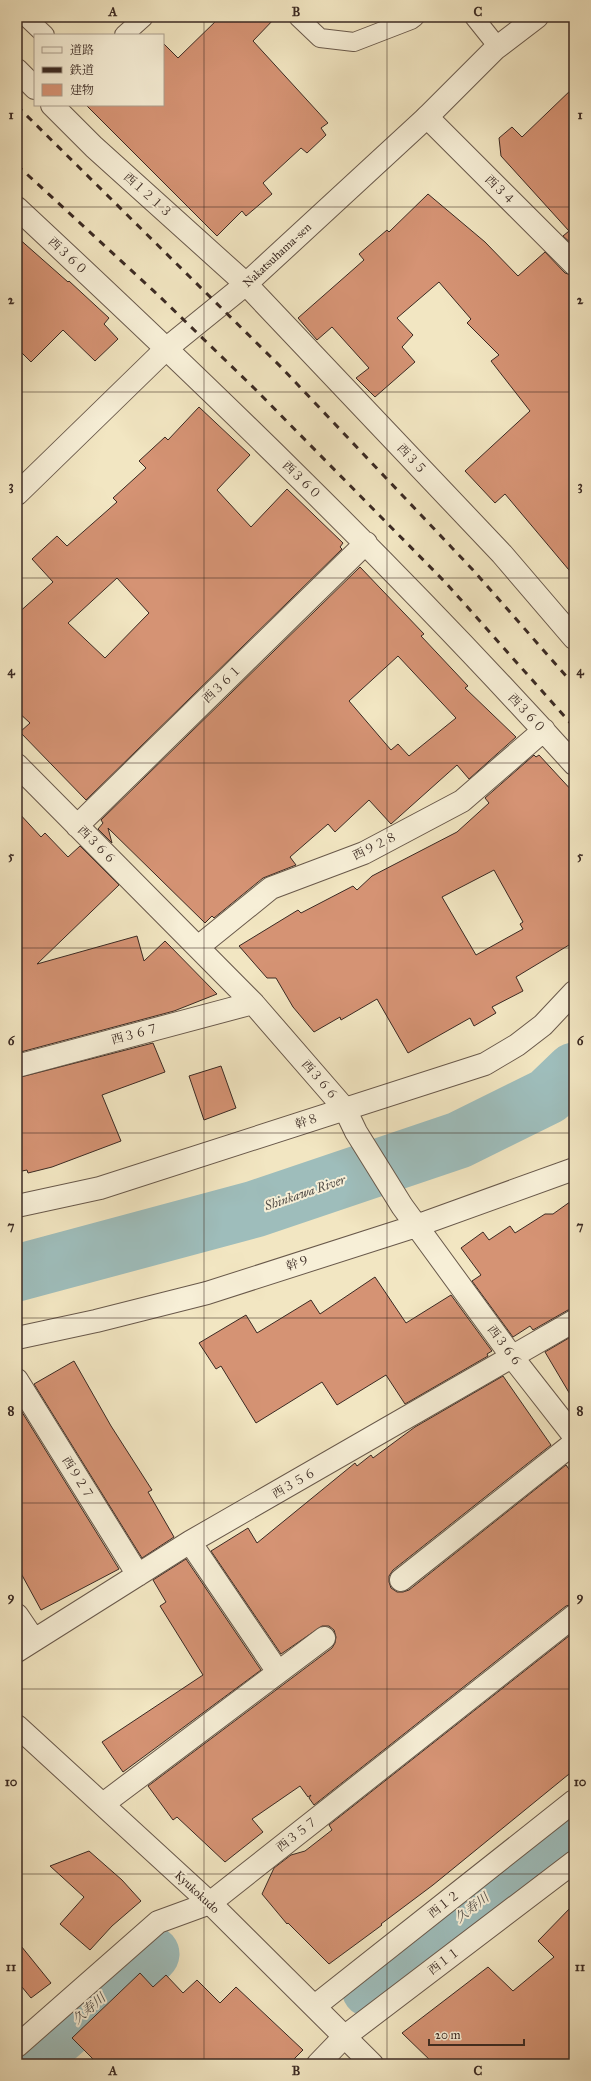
<svg xmlns="http://www.w3.org/2000/svg" width="591" height="2081" viewBox="0 0 591 2081" font-family="'IM FELL Great Primer','Noto Serif JP',serif">
	<style>
		.lines { fill: none; stroke-linecap: round; stroke-linejoin: round }
		.river { stroke: #9ebdbb; stroke-width: 57 }
		.building { fill: #d59374; stroke: #3b2a23; fill-rule: evenodd }
		.service-casing { stroke: #69594b; stroke-width: 20 }
		.minor-casing { stroke: #69594b; stroke-width: 24 }
		.tertiary-casing { stroke: #69594b; stroke-width: 24 }
		.service { stroke: #f7efd7; stroke-width: 18 }
		.minor { stroke: #f7efd7; stroke-width: 22 }
		.tertiary { stroke: #f7efd7; stroke-width: 22 }
		.rail { stroke: #3b2a23; stroke-width: 3; stroke-dasharray: 7 7; stroke-linecap: butt }
		.grid { fill: none; stroke: #3b2a23; stroke-width: 1; stroke-opacity: 0.55 }
		.labels { text-anchor: middle; dominant-baseline: central; stroke-width: 4; stroke-linejoin: round; paint-order: stroke }
		.street-label { font-size: 12px; fill: #3b2a23; stroke: #f7efd7 }
		.water-label { font-size: 13px; font-style: italic; fill: #544f49; stroke: #f7efd7 }
		.neatline { fill: none; stroke: #3b2a23; stroke-width: 1.5 }
		.grid-label { font-size: 13px; text-anchor: middle; font-weight: bold; fill: #3b2a23 }
	</style>
	<rect width="100%" height="100%" fill="#f2e6c2"/>
	<filter id="stains"><feTurbulence type="fractalNoise" baseFrequency=".005" numOctaves="4"/><feColorMatrix values="0 0 0 0 .2 0 0 0 0 .09 0 0 0 0 .02 0 0 0 .5 -.17"/></filter>
	<radialGradient id="worn" r=".72"><stop offset=".6" stop-color="#630" stop-opacity="0"/><stop offset="1" stop-color="#630" stop-opacity=".3"/></radialGradient>
	<g class="lines">
		<!-- river -->
		<path class="river" d="M17 1273 255 1209 459 1140 548 1096 574 1071
			M370 1989 574 1828
			M26 2064 151 1954"/>
	</g>
	<!-- building -->
	<path class="building" d="M220 17H276L253 41 328 123 321 128 326 135 307 153 301 148 263 183 272 194 246 216 242 211 217 236 86 105H163V43L178 58Z
		M574 87V246L563 236 569 231 501 156 499 138 512 127 522 137Z
		M428 194 485 242 518 276 545 252 565 273 574 276V576L505 494 495 503 465 471 530 411 491 361 499 355 467 323 471 319 439 282 397 318 413 335 402 347 415 362 375 397 356 378 369 368 332 327 317 340 298 318 364 260 359 254 387 230 389 232Z
		M17 237 68 282 69 281 109 318 104 324 118 339 95 361 63 330 31 362 17 348Z
		M199 407 250 455 217 490 251 527 287 489 343 543 340 547 342 549 86 800 20 732 30 723 17 711V614L53 582 32 559 57 536 67 546 117 502 113 498 146 468 139 461 165 437 168 440ZM117 578 149 613 105 658 68 623Z
		M360 567 424 634 421 636 468 686 465 688 516 737 469 779 457 765 391 824 369 800 335 832 328 824 290 857 296 865 263 878 214 918 212 916 205 923 108 828 112 843 98 829 103 823 101 820ZM398 656 456 718 409 756 398 744 391 750 349 701Z
		M534 755 536 757 539 755 574 793V942L516 977 523 991 492 1007 496 1013 474 1026 470 1018 408 1053 377 999 341 1020 340 1017 314 1032 293 1007 276 978H267L239 946 298 910 301 913 353 886 357 890 372 876 457 832 489 803 485 798ZM494 870 523 922 520 924 523 929 476 955 442 897Z
		M17 811 41 837 45 833 68 857 80 846 119 885 37 964 137 936 144 961 165 941 217 994 174 1011 17 1053Z
		M153 1043 165 1072 102 1095 121 1141 52 1167 28 1173 27 1170 17 1172V1078Z
		M221 1066 236 1108 204 1120 189 1076Z
		M574 1199V1309L568 1310 533 1330 530 1326 513 1337 472 1281 481 1275 461 1248 483 1232 489 1240 510 1226 515 1233 545 1214H553Z
		M375 1277 406 1323 451 1295 492 1351 487 1354 488 1356 405 1404 386 1375 337 1405 322 1382 256 1423 221 1366 216 1369 199 1343 246 1315 257 1333 311 1300 320 1314Z
		M574 1335V1401L545 1352Z
		M74 1361 111 1426 152 1490 148 1492 174 1537 142 1558 34 1384Z
		M503 1376 551 1445 393 1570 389 1576V1582L391 1588 397 1592H403L409 1590 566 1465 574 1476V1604L566 1606 314 1805 309 1798 311 1795 308 1797 300 1786 252 1819 263 1832 225 1862 177 1817 173 1820 148 1786 332 1648 335 1643 336 1637 334 1630 329 1626H322L281 1654 211 1551 248 1528 257 1543 355 1463 357 1466 371 1455 373 1458 415 1427Z
		M17 1404 119 1569 41 1610 17 1566Z
		M186 1559 261 1670 123 1772 102 1742 203 1675 160 1606 166 1602 153 1580Z
		M574 1632V1770L433 1885 381 1924 382 1925 329 1964 288 1923 287 1924 262 1894 274 1868 291 1855 305 1851 332 1830 329 1825Z
		M89 1851 122 1880 141 1901 112 1926 90 1950 60 1924 84 1897 50 1866Z
		M574 1904V2064H434L402 2033 488 1967 513 1991 554 1957 538 1941Z
		M17 1941 51 1983 31 1998 17 1981Z
		M140 1973 153 1987 166 1975 183 1993 197 1980 220 2003 236 1987 303 2050 289 2064H98L72 2038Z"/>
	<g class="lines">
		<defs>
			<path id="service" d="M26 17 45 35
				M298 17 320 38 354 42 411 20 415 17
				M474 17 498 47
				M124 35 144 17"/>
			<path id="minor" d="M17 70 35 88
				M52 105 94 147 246 284 502 554 574 638
				M427 117 574 264
				M17 208C209 387 398 569 574 764
				M17 765 253 1003 345 1109 356 1132 402 1206 513 1358 574 1436
				M77 826 366 543
				M198 947 271 888 364 853 462 801 544 730
				M17 1066 253 1003
				M17 1206 100 1188 485 1064 517 1045 543 1025 574 992
				M17 1338 96 1321 207 1293 416 1226 574 1169
				M17 1380 138 1575
				M190 1542 278 1672
				M401 1580 574 1443
				M17 1615 34 1640
				M17 1651 190 1542 574 1321
				M103 1804 324 1638
				M315 2006 574 1801
				M17 2046 158 1922 210 1903 574 1616
				M318 2064 344 2037 574 1862"/>
			<path id="tertiary" d="M17 494 167 348 246 284 427 117 495 49 537 17
				M17 1726 210 1903 372 2064"/>
		</defs>
		<!-- service casing -->
		<use href="#service" class="service-casing"/>
		<!-- minor casing -->
		<use href="#minor" class="minor-casing"/>
		<!-- tertiary casing -->
		<use href="#tertiary" class="tertiary-casing"/>
		<!-- service -->
		<use href="#service" class="service"/>
		<!-- minor -->
		<use href="#minor" class="minor"/>
		<!-- tertiary -->
		<use href="#tertiary" class="tertiary"/>
		<!-- rail -->
		<path class="rail" d="M17 106 281 367 473 570 574 685
			M17 165 157 294 255 389 446 583 574 727"/>
	</g>
	<!-- grid -->
	<path class="grid" d="M204 17V2064M387 17V2064M17 207H574M17 392H574M17 578H574M17 763H574M17 948H574M17 1133H574M17 1318H574M17 1503H574M17 1689H574M17 1874H574"/>
	<g class="labels">
		<!-- street labels -->
		<g class="street-label">
			<text transform="translate(500 190) rotate(45)">西３４</text>
			<text transform="translate(148 195) rotate(42)">西１２１３</text>
			<text transform="translate(277 255) rotate(-43)">Nakatsuhama-sen</text>
			<text transform="translate(68 256) rotate(43)">西３６０</text>
			<text transform="translate(412 459) rotate(47)">西３５</text>
			<text transform="translate(302 480) rotate(44)">西３６０</text>
			<text transform="translate(222 684) rotate(-44)">西３６１</text>
			<text transform="translate(527 713) rotate(47)">西３６０</text>
			<text transform="translate(97 845) rotate(45)">西３６６</text>
			<text transform="translate(375 846) rotate(-26)">西９２８</text>
			<text transform="translate(135 1034) rotate(-15)">西３６７</text>
			<text transform="translate(320 1080) rotate(49)">西３６６</text>
			<text transform="translate(307 1121) rotate(-18)">幹８</text>
			<text transform="translate(298 1263) rotate(-18)">幹９</text>
			<text transform="translate(505 1346) rotate(53)">西３６６</text>
			<text transform="translate(78 1478) rotate(58)">西９２７</text>
			<text transform="translate(294 1483) rotate(-30)">西３５６</text>
			<text transform="translate(297 1834) rotate(-38)">西３５７</text>
			<text transform="translate(197 1892) rotate(43)">Kyukokudo</text>
			<text transform="translate(444 1904) rotate(-38)">西１２</text>
			<text transform="translate(444 1961) rotate(-37)">西１１</text>
		</g>
		<!-- water labels -->
		<g class="water-label">
			<text transform="translate(305 1193) rotate(-19)">Shinkawa River</text>
			<text transform="translate(472 1908) rotate(-38)">久寿川</text>
			<text transform="translate(89 2009) rotate(-41)">久寿川</text>
		</g>
	</g>
	<!-- margin -->
	<rect width="591" height="2081" fill="none" stroke="#f2e6c2" stroke-width="44"/>
	<!-- legend -->
	<rect x="34" y="34" width="130" height="72" fill="#f7efd7" stroke="#aca08f"/>
	<rect x="42" y="47" width="20" height="6" fill="#f7efd7" stroke="#aca08f"/>
	<text x="70" y="54" font-size="12" fill="#3b2a23">道路</text>
	<rect x="42" y="67" width="20" height="6" fill="#3b2a23" stroke="#aca08f"/>
	<text x="70" y="74" font-size="12" fill="#3b2a23">鉄道</text>
	<rect x="42" y="84" width="20" height="12" fill="#d59374" stroke="#aca08f"/>
	<text x="70" y="94" font-size="12" fill="#3b2a23">建物</text>
	<!-- scale -->
	<path d="M429 2039v6h95v-6" fill="none" stroke="#3b2a23" stroke-width="2"/>
	<text x="435" y="2039" font-size="12" fill="#3b2a23" stroke="#f7efd7" stroke-width="3" paint-order="stroke">20 m</text>
	<rect x="22" y="22" width="547" height="2037" class="neatline"/>
	<g class="grid-label">
		<text x="113" y="16">A</text>
		<text x="296" y="16">B</text>
		<text x="478" y="16">C</text>
		<text x="11" y="119">1</text>
		<text x="580" y="119">1</text>
		<text x="11" y="304">2</text>
		<text x="580" y="304">2</text>
		<text x="11" y="490">3</text>
		<text x="580" y="490">3</text>
		<text x="11" y="675">4</text>
		<text x="580" y="675">4</text>
		<text x="11" y="860">5</text>
		<text x="580" y="860">5</text>
		<text x="11" y="1045">6</text>
		<text x="580" y="1045">6</text>
		<text x="11" y="1230">7</text>
		<text x="580" y="1230">7</text>
		<text x="11" y="1415">8</text>
		<text x="580" y="1415">8</text>
		<text x="11" y="1601">9</text>
		<text x="580" y="1601">9</text>
		<text x="11" y="1786">10</text>
		<text x="580" y="1786">10</text>
		<text x="11" y="1971">11</text>
		<text x="580" y="1971">11</text>
		<text x="113" y="2075">A</text>
		<text x="296" y="2075">B</text>
		<text x="478" y="2075">C</text>
	</g>
	<rect width="100%" height="100%" filter="url(#stains)"/>
	<rect width="100%" height="100%" fill="url(#worn)"/>
</svg>
